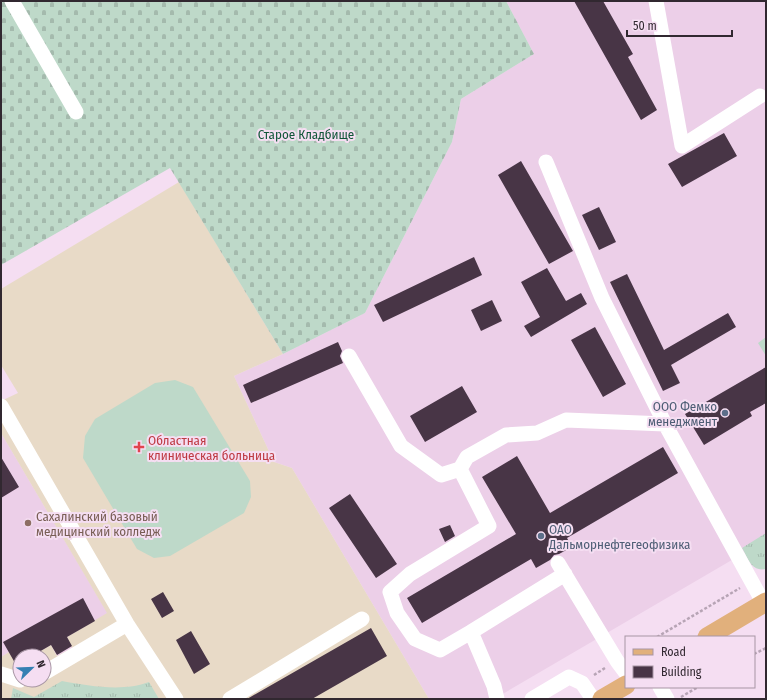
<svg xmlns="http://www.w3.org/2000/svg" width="767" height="700" viewBox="0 0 767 700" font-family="'Fira Sans Condensed',sans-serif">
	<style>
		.built { fill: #eccfe8 }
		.medical { fill: #e8dac7 }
		.grass { fill: url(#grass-tufts) }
		.cemetery { fill: url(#cemetery-stones) }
		.pitch { fill: #bed9c9 }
		.building { fill: #483546 }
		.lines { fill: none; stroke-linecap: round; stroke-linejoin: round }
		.path { stroke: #b7a4b5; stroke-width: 2.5; stroke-dasharray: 3 2; stroke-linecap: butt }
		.minor { stroke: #fff; stroke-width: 15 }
		.major { stroke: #e1b07c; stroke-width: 19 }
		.service-dot { fill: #5c6f8a; stroke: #f5def2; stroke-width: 1.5 }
		.health-dot { fill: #e0444e; stroke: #f5def2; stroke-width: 1.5 }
		.education-dot { fill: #8d6e63; stroke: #f5def2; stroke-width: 1.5 }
		.labels { text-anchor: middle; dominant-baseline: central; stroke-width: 4; stroke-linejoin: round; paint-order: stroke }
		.park-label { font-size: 13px; fill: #105638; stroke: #f5def2 }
		.service-label { font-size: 13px; fill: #4e5e75; stroke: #f5def2; text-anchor: end }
		.health-label { font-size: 13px; fill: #be3a42; stroke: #f5def2; text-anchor: start }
		.education-label { font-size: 13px; fill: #785e54; stroke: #f5def2; text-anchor: start }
	</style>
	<defs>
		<pattern id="grass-tufts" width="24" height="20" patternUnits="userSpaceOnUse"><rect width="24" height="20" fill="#bed9c9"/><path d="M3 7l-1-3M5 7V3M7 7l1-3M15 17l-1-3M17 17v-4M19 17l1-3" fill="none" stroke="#a4baad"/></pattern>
		<pattern id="cemetery-stones" width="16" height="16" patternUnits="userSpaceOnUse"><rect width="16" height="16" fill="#bed9c9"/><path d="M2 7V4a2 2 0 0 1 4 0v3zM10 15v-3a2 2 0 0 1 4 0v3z" fill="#a4baad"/></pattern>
	</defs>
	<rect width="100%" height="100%" fill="#f5def2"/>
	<!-- built -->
	<path class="built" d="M506 1H766V540L494 699H429L292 468 274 462 234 376 283 354 365 313 452 142 461 99 534 54Z
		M1 433 108 614 67 637 73 647 57 656 51 645 32 656H20V662L16 665 9 652 1 657Z"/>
	<!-- medical -->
	<path class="medical" d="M179 182 283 354 234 376 274 462 292 468 429 699H1V657L9 652 16 664 20 662V680H44V656H32L51 645 57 656 72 648 67 637 107 613 1 433V401L18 393 1 365V289Z"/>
	<!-- grass -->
	<path class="grass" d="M766 337V356L758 343Z
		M766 533V569C751 572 748 558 742 548Z
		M62 681C89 686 123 692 149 682L159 699H11L13 688 34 697Z"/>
	<!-- cemetery -->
	<path class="cemetery" d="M1 1H506L534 54 461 99 452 142 365 313 283 354 170 168 1 265Z"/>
	<!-- pitch -->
	<path class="pitch" d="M175 380 193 387 250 481 251 497 244 513 170 556 154 558 137 549 83 458 85 436 95 419 155 383Z"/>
	<!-- building -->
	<path class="building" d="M574 1H603L633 54 628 57 657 110 641 120Z
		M724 133 737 156 682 187 668 164Z
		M521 161 573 251 549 264 498 175Z
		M599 207 616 242 599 250 582 215Z
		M474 257 482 275 383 322 374 305Z
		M547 268 566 301 581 293 587 304 531 337 524 326 540 317 521 282Z
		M627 274 664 350 728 313 736 327 671 365 680 383 663 391 610 282Z
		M492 300 502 321 481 331 471 310Z
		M595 327 626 384 603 397 571 340Z
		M338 342 342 351 340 356 343 363 251 403 243 385Z
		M766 367V403L750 412 752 416 704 445 685 414Z
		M462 386 477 412 425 442 410 416Z
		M663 447 678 473 567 538 572 547 559 554 554 555 550 560 536 568 531 559 422 623 407 598 516 534 482 477 517 456 550 513Z
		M1 457 19 487 1 498Z
		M350 494 397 564 376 578 329 508Z
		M450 525 455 536 445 542 439 529Z
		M163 592 174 611 162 618 151 599Z
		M83 598 95 621 67 637 72 646 57 655 51 645 32 656H20L19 670 3 642Z
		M371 628 387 656 312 699H247Z
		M191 631 210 664 194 674 176 640Z"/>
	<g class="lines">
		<!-- path -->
		<path class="path" d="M657 637 740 588
			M754 654 766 648
			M594 675 605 668
			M681 697 698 687"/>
		<!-- minor -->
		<path class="minor" d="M12 1 76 112
			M656 1 682 146 760 96
			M546 162 602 298 665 424
			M349 356 401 446 441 475 460 469
			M1 406 127 624 176 699
			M558 563 617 661 626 673
			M471 632 565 574
			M44 673 127 624
			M1 674 20 680
			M660 687 667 699
			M230 699 362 619
			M497 699 494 686 471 632 440 650 415 639 397 613 390 592 410 574 489 526 460 469 467 457 506 435 537 433 566 420 665 424 764 604
			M532 699 569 677 582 683 593 699"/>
		<!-- major -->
		<path class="major" d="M707 637 766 602
			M602 699 626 685"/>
	</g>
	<!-- markers -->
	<g class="service-dot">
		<circle cx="725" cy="413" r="4"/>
		<circle cx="541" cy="536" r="4"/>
	</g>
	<path class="health-dot" d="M137 441h4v4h4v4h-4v4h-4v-4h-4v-4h4z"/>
	<circle class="education-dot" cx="28" cy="523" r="4"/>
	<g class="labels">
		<!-- park labels -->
		<g class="park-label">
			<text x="306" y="134">Старое Кладбище</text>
		</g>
		<!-- service labels -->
		<g class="service-label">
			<text x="717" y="406">ООО Фемко<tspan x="717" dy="15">менеджмент</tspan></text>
			<text x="549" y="529" text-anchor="start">ОАО<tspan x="549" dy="15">Дальморнефтегеофизика</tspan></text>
		</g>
		<!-- health labels -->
		<g class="health-label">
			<text x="148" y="440">Областная<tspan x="148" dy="15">клиническая больница</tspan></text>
		</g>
		<!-- education labels -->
		<g class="education-label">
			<text x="36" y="516">Сахалинский базовый<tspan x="36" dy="15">медицинский колледж</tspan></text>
		</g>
	</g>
	<!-- border -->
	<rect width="767" height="700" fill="none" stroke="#312830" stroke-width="4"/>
	<!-- legend -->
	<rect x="625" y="636" width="130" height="52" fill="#f5def2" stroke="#a795a4"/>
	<rect x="633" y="649" width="20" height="6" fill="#e1b07c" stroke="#a795a4"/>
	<text x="661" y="656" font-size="12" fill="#312830">Road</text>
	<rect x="633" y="666" width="20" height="12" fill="#483546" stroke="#a795a4"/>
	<text x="661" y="676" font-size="12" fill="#312830">Building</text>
	<!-- north arrow -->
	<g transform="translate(32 668) rotate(67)"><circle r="19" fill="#f5def2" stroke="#a795a4"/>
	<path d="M0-3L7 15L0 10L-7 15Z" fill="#3580b3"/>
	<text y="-6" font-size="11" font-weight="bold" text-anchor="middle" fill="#312830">N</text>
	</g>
	<!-- scale -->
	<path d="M627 30v6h105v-6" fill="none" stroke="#312830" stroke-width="2"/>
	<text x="633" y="30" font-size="12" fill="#312830" stroke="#f5def2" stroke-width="3" paint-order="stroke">50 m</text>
</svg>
